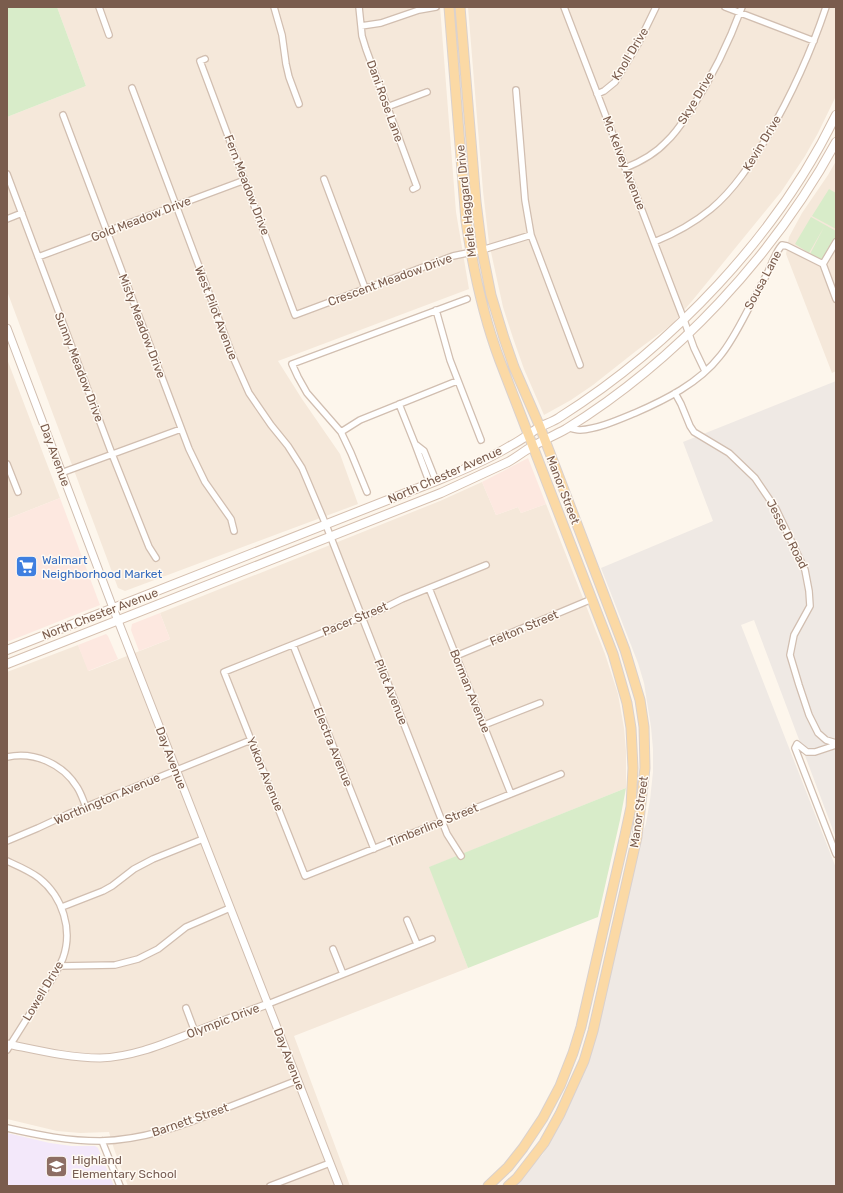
<svg xmlns="http://www.w3.org/2000/svg" width="843" height="1193" viewBox="0 0 843 1193" font-family="Rubik,sans-serif">
	<style>
		.residential { fill: #f5e8da }
		.commercial { fill: #fde8e0 }
		.industrial { fill: #efe9e4 }
		.education { fill: #f3e8fa }
		.green { fill: #d8ecc9 }
		.lines { fill: none; stroke-linecap: round; stroke-linejoin: round }
		.minor-casing { stroke: #d1beb0; stroke-width: 8 }
		.tertiary-casing { stroke: #d1beb0; stroke-width: 9 }
		.secondary-casing { stroke: #d6c0b0; stroke-width: 10 }
		.primary-casing { stroke: #dad1cd; stroke-width: 11 }
		.minor { stroke: #fff; stroke-width: 5.5 }
		.tertiary { stroke: #fff; stroke-width: 7 }
		.secondary { stroke: #fff; stroke-width: 8 }
		.primary { stroke: #fbd9a5; stroke-width: 9 }
		.labels { text-anchor: middle; dominant-baseline: central; stroke-width: 3; stroke-linejoin: round; paint-order: stroke }
		.street-label { font-size: 12px; fill: #7a5c4d; stroke: #fffaf3 }
		.shop-label { font-size: 12px; fill: #366cbe; stroke: #fffaf3; text-anchor: start }
		.education-label { font-size: 12px; fill: #785e54; stroke: #fffaf3; text-anchor: start }
	</style>
	<rect width="100%" height="100%" fill="#fdf6ec"/>
	<!-- residential -->
	<path class="residential" d="M57 7H440L456 212 469 289 278 361 302 399 340 454 358 504 125 591 118 588 7 291V117L86 86Z
		M468 7H836V96L818 133 805 156 781 192 692 301 673 323 663 331 636 351 593 385 571 400 544 415 524 369 513 338 503 307 489 243 483 191Z
		M836 161V371L832 373 786 254 789 237 802 213 828 175Z
		M7 359 60 498 7 519Z
		M482 482 496 515 518 507 521 513 546 504 605 654 618 694 624 728 626 751V788L430 867 468 968 294 1036 350 1186H128L114 1149 109 1132 80 1133 57 1131 7 1119V672L78 645 89 671 170 639 160 613 440 501Z"/>
	<!-- commercial -->
	<path class="commercial" d="M528 458 546 504 521 513 518 507 496 515 482 482Z
		M60 498 100 605 7 642V519Z
		M160 613 170 639 139 651 131 630 132 624Z
		M106 634 108 636 118 659 88 671 78 645Z"/>
	<!-- industrial -->
	<path class="industrial" d="M836 381V838L754 620 741 625 836 868V1186H514L543 1154 588 1057 608 940 646 823 650 800 653 772V749L651 727 644 683 638 663 601 568 713 521 683 442Z"/>
	<!-- education -->
	<path class="education" d="M7 1133 50 1143 72 1146H95L98 1148 114 1186H7Z"/>
	<!-- green -->
	<path class="green" d="M7 7H57L86 86 7 117Z
		M829 189 836 193V229L812 216Z
		M811 217 836 231V240L822 262 810 254 824 227 809 253 795 244Z
		M626 788 620 820 598 917 468 968 429 867Z"/>
	<g class="lines">
		<defs>
			<path id="minor" d="M99 7 109 35
				M274 7 282 35 286 64 289 77 299 104
				M359 7 362 36 366 49 417 187 413 189
				M564 7 684 320 694 348 705 371
				M725 7 814 41
				M361 26 381 23 419 10 436 7
				M205 59 200 61 295 315 453 256 482 250 531 235
				M132 88 233 357 249 393 271 425 288 446 302 468 326 525 447 834 461 856
				M516 90 525 200 531 235 580 365
				M597 94 604 91 615 82 638 44 656 7
				M387 107 427 92
				M63 115 189 449 205 482 231 519 234 531
				M625 168C640 162 655 154 666 142 677 132 684 120 692 108 712 77 729 42 742 7
				M7 174 112 454 149 547 156 558
				M324 179 365 288
				M7 219 22 213
				M654 242C674 234 694 223 711 209 735 189 751 163 767 137 791 96 811 52 826 7
				M38 257 245 180
				M823 264 836 242
				M436 310 450 360 481 440
				M675 393 681 404 690 426 694 432 729 453 755 478 776 509 805 570 809 591 810 606 794 635 790 655 799 685 809 715 818 733 826 740 836 743
				M399 404 415 444
				M568 428C572 428 576 430 580 430 598 429 618 420 635 413 665 400 699 383 720 356 735 338 746 312 758 291 761 285 765 278 768 272 772 263 775 253 782 245L787 246 823 264 836 299
				M341 432 360 420 457 381
				M7 464 18 492
				M61 473 181 429
				M430 484 415 444 424 451 436 481
				M367 492 351 453 341 432 307 393 298 377 292 364 467 299
				M486 565 402 599 382 609 362 617 224 672 305 876 561 774
				M429 588 511 794
				M293 645 374 849
				M456 656 592 599
				M484 725 540 703
				M836 745 815 752H807L797 744 795 748 836 854
				M7 757C34 751 63 764 77 787 81 793 83 800 86 807
				M7 841 38 828 68 814 251 740
				M7 861C18 866 30 871 39 878 63 897 73 930 63 958 58 971 50 982 43 993 31 1012 19 1031 7 1050
				M62 907 103 891 112 886 134 869 153 859 203 839
				M407 920 417 944
				M333 949 343 974
				M59 966 115 965 138 959 158 949 186 927 230 908
				M268 1004 432 939
				M186 1008 195 1032
				M7 1128C38 1135 68 1141 100 1141 143 1140 182 1126 221 1110 247 1100 272 1090 298 1080
				M102 1141 120 1186
				M270 1186 330 1163"/>
			<path id="tertiary" d="M7 328 113 608 339 1186
				M7 1044C37 1050 69 1058 100 1058 133 1057 163 1044 194 1032 218 1023 243 1013 268 1004"/>
			<path id="secondary" d="M7 650 436 481C461 471 487 460 510 446 520 441 529 434 538 428 545 424 553 422 560 417 672 346 778 235 836 115
				M7 664 441 493 508 462C517 457 524 451 533 446 544 440 555 435 566 429 676 361 774 256 836 142"/>
			<path id="primary" d="M449 7 466 221C473 269 483 316 500 361L613 654 627 703 631 728 633 768 631 807 625 835 581 1027 573 1053 560 1086 543 1118 523 1148 508 1167 488 1186
				M460 7 476 202 482 250 491 295 504 338 514 367 540 427 625 650 640 700 644 727 645 768 637 837 593 1031 584 1061 560 1114 544 1143 517 1178 508 1186"/>
		</defs>
		<!-- minor casing -->
		<use href="#minor" class="minor-casing"/>
		<!-- tertiary casing -->
		<use href="#tertiary" class="tertiary-casing"/>
		<!-- secondary casing -->
		<use href="#secondary" class="secondary-casing"/>
		<!-- primary casing -->
		<use href="#primary" class="primary-casing"/>
		<!-- minor -->
		<use href="#minor" class="minor"/>
		<!-- tertiary -->
		<use href="#tertiary" class="tertiary"/>
		<!-- secondary -->
		<use href="#secondary" class="secondary"/>
		<!-- primary -->
		<use href="#primary" class="primary"/>
	</g>
	<!-- icons -->
	<defs>
		<symbol id="supermarket-square" viewBox="-11 -11 22 22"><rect x="-9" y="-9" width="18" height="18" rx="4" fill="#3f7fe0" stroke="#fffaf3"/><path d="M-6-5.5h2.5l.6 2H6L4.5 2H-2.5L-4.4-4H-6ZM-1.5 3.2a1.3 1.3 0 1 0 .1 0ZM3 3.2a1.3 1.3 0 1 0 .1 0Z" fill="#fff"/></symbol>
		<symbol id="school-square" viewBox="-11 -11 22 22"><rect x="-9" y="-9" width="18" height="18" rx="4" fill="#8d6e63" stroke="#fffaf3"/><path d="M0-5L7-2L0 1L-7-2ZM-4 1L0 2.5L4 1V4Q0 6-4 4Z" fill="#fff"/></symbol>
	</defs>
	<g fill-rule="evenodd">
		<use href="#supermarket-square" x="14" y="554" width="25" height="25"/>
		<use href="#school-square" x="44" y="1154" width="25" height="25"/>
	</g>
	<g class="labels">
		<!-- street labels -->
		<g class="street-label">
			<text transform="translate(630 54) rotate(-59)">Knoll Drive</text>
			<text transform="translate(696 98) rotate(-59)">Skye Drive</text>
			<text transform="translate(385 101) rotate(70)">Dani Rose Lane</text>
			<text transform="translate(762 143) rotate(-59)">Kevin Drive</text>
			<text transform="translate(624 163) rotate(69)">Mc Kelvey Avenue</text>
			<text transform="translate(247 185) rotate(69)">Fern Meadow Drive</text>
			<text transform="translate(466 201) rotate(-96)">Merle Haggard Drive</text>
			<text transform="translate(141 219) rotate(-21)">Gold Meadow Drive</text>
			<text transform="translate(390 280) rotate(-20)">Crescent Meadow Drive</text>
			<text transform="translate(763 280) rotate(-62)">Sousa Lane</text>
			<text transform="translate(216 313) rotate(69)">West Pilot Avenue</text>
			<text transform="translate(142 326) rotate(69)">Misty Meadow Drive</text>
			<text transform="translate(79 367) rotate(69)">Sunny Meadow Drive</text>
			<text transform="translate(55 455) rotate(70)">Day Avenue</text>
			<text transform="translate(445 475) rotate(-24)">North Chester Avenue</text>
			<text transform="translate(563 490) rotate(69)">Manor Street</text>
			<text transform="translate(787 534) rotate(63)">Jesse D Road</text>
			<text transform="translate(100 614) rotate(-21)">North Chester Avenue</text>
			<text transform="translate(355 619) rotate(-23)">Pacer Street</text>
			<text transform="translate(524 628) rotate(-23)">Felton Street</text>
			<text transform="translate(470 691) rotate(68)">Borman Avenue</text>
			<text transform="translate(391 692) rotate(68)">Pilot Avenue</text>
			<text transform="translate(333 747) rotate(68)">Electra Avenue</text>
			<text transform="translate(171 758) rotate(69)">Day Avenue</text>
			<text transform="translate(265 774) rotate(68)">Yukon Avenue</text>
			<text transform="translate(107 799) rotate(-23)">Worthington Avenue</text>
			<text transform="translate(639 812) rotate(-82)">Manor Street</text>
			<text transform="translate(433 825) rotate(-22)">Timberline Street</text>
			<text transform="translate(43 991) rotate(-59)">Lowell Drive</text>
			<text transform="translate(223 1021) rotate(-21)">Olympic Drive</text>
			<text transform="translate(289 1059) rotate(69)">Day Avenue</text>
			<text transform="translate(190 1120) rotate(-19)">Barnett Street</text>
		</g>
		<!-- shop labels -->
		<g class="shop-label">
			<text x="42" y="560">Walmart<tspan x="42" dy="14">Neighborhood Market</tspan></text>
		</g>
		<!-- education labels -->
		<g class="education-label">
			<text x="72" y="1160">Highland<tspan x="72" dy="14">Elementary School</tspan></text>
		</g>
	</g>
	<!-- border -->
	<rect width="843" height="1193" fill="none" stroke="#7a5c4d" stroke-width="16"/>
</svg>
